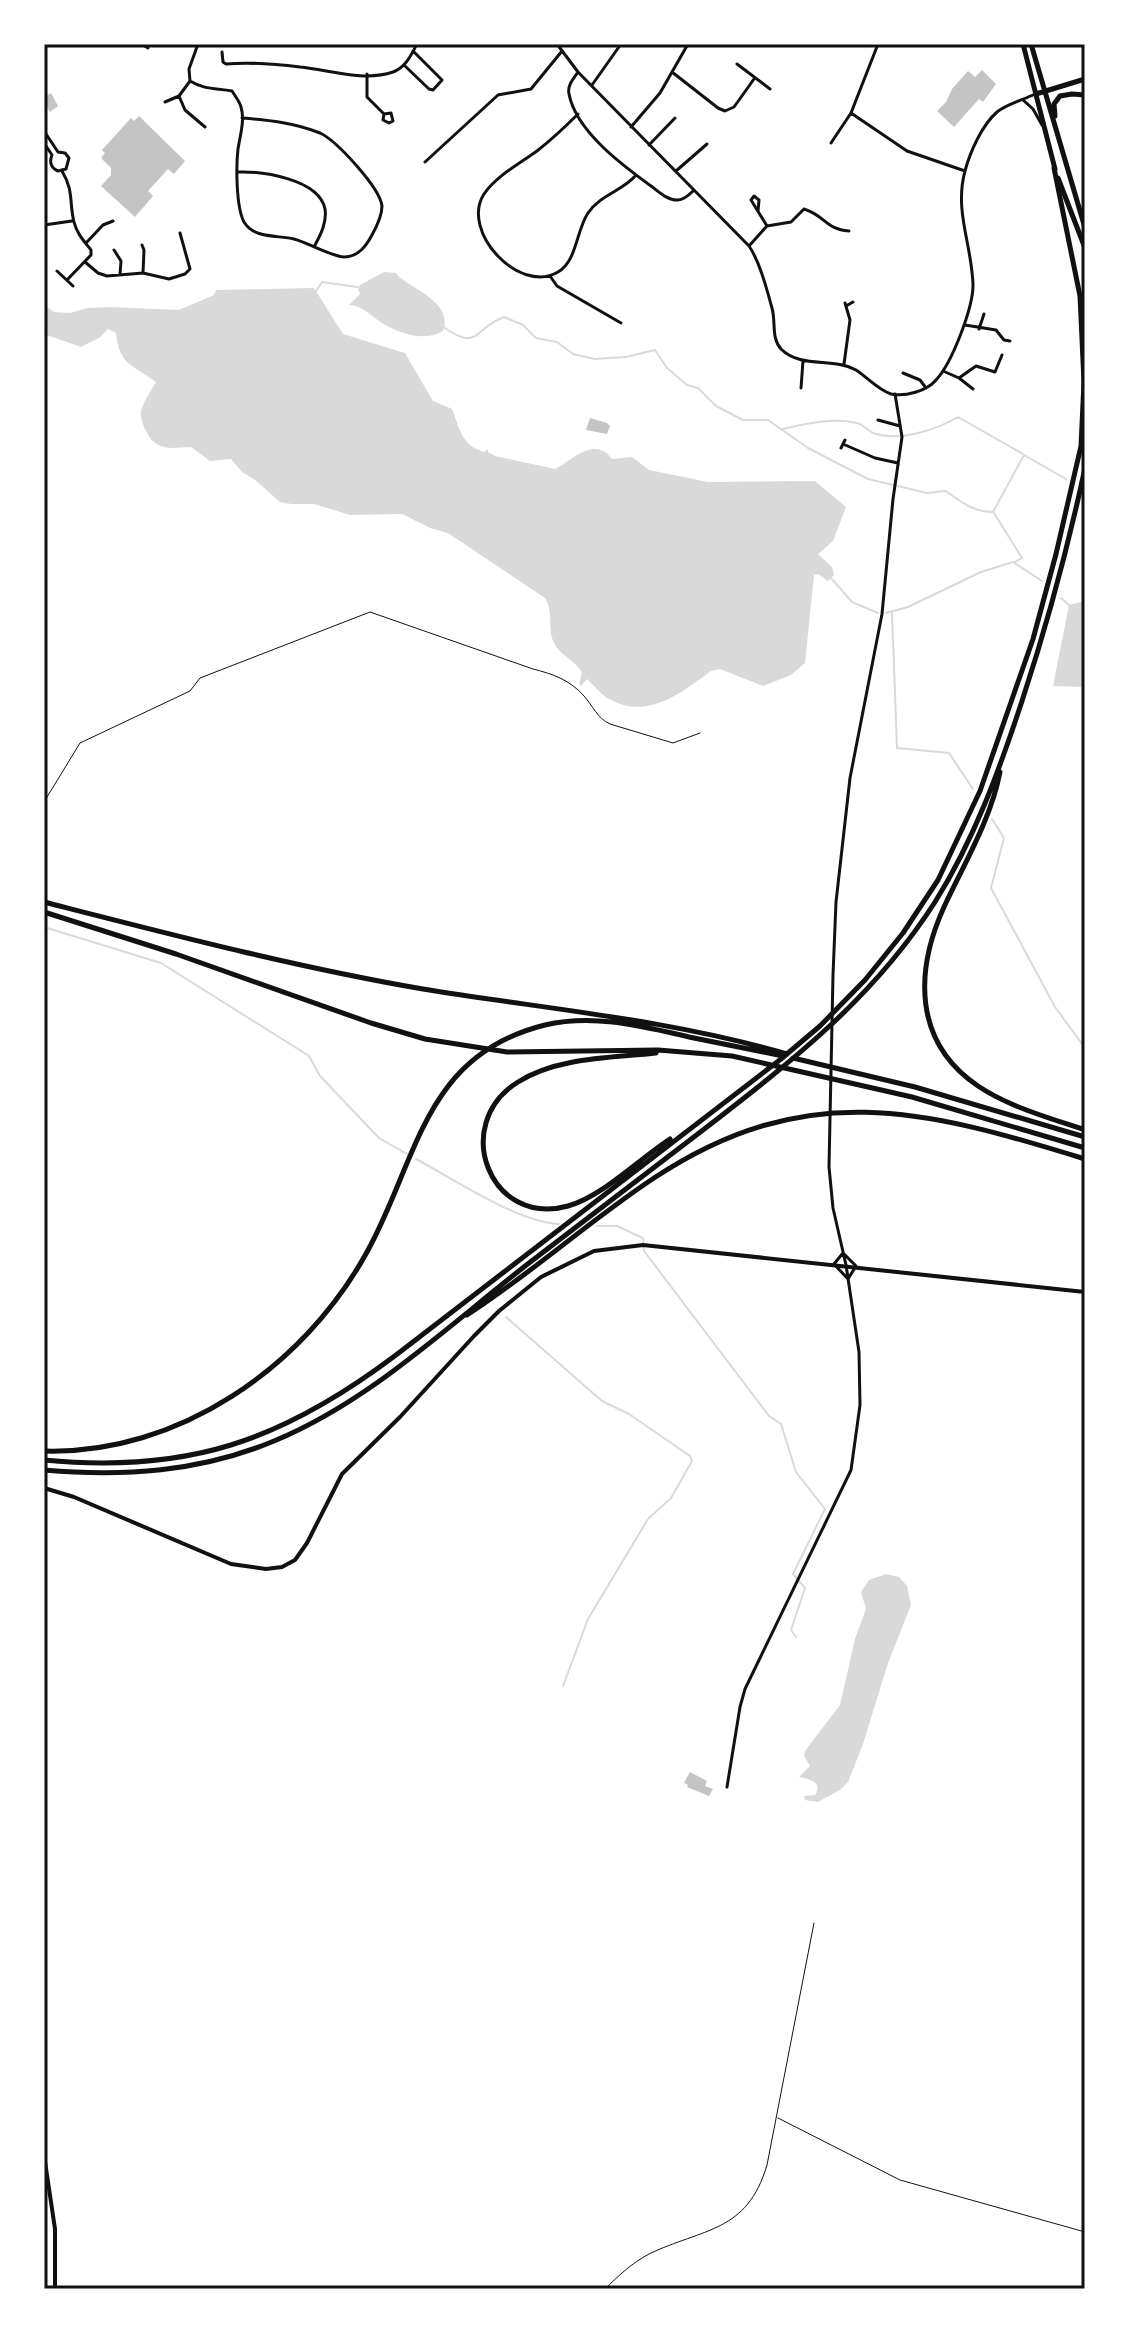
<svg xmlns="http://www.w3.org/2000/svg" width="1129" height="2333" viewBox="0 0 1129 2333" font-family="Commissioner,sans-serif">
	<style>
		.water { fill: #d9d9d9 }
		.lines { fill: none; stroke-linecap: round; stroke-linejoin: round }
		.stream { stroke: #d9d9d9; stroke-width: 2 }
		.building { fill: #c4c4c4 }
		.path { stroke: #111; stroke-width: 1 }
		.service { stroke: #111; stroke-width: 1 }
		.minor { stroke: #111; stroke-width: 3 }
		.tertiary { stroke: #111; stroke-width: 4 }
		.secondary { stroke: #111; stroke-width: 4 }
		.trunk { stroke: #111; stroke-width: 5 }
		.motorway { stroke: #111; stroke-width: 5 }
		.neatline { fill: none; stroke: #111; stroke-width: 3 }
	</style>
	<rect width="100%" height="100%" fill="#fff"/>
	<!-- water -->
	<path class="water" d="M384 272 396 273 399 277C417 291 453 304 443 331 424 342 401 334 382 323 371 316 362 305 349 305L360 294 358 288 360 285Z
		M314 288 343 334 405 353 433 401 452 409C460 429 461 445 484 452L488 449V452L495 456 555 469C572 461 594 435 612 459L632 457 649 470 708 482 815 481 846 507 833 541 818 554 832 567 834 575 828 581 818 574 814 575 805 663 791 675 763 686 720 669 711 671C683 692 647 720 611 700 602 696 595 686 587 679L581 686 579 684 582 672C574 660 560 655 554 643 547 629 554 612 545 598L448 533 430 528 402 514 350 515 314 504H291L280 502 255 480 242 472 231 459 210 461 191 447C171 448 156 452 146 431 143 425 140 418 141 411 143 402 151 391 156 382 131 364 119 364 116 333L108 329 99 338 81 347 44 334V305L54 312 70 313 88 308 111 307 179 310 214 295 216 290Z
		M1085 601V687L1053 686 1069 605Z
		M886 1574 899 1577 907 1586 911 1605 888 1663 863 1744 848 1782 840 1790 818 1802 805 1800 804 1796 815 1795C824 1781 807 1779 799 1777L810 1766 804 1756 805 1751 840 1705 855 1639 866 1609 861 1592 869 1580Z"/>
	<g class="lines">
		<!-- stream -->
		<path class="stream" d="M316 291 322 282 357 287
			M442 326C480 353 473 328 504 317L523 325 536 338 557 342 573 354 595 359 626 357 655 350 667 368 687 385 698 388 716 406 743 420H768L808 448 868 479 927 493 946 491C962 503 974 512 993 512L1024 455 1066 479
			M782 429C806 424 833 417 857 423 864 425 867 430 873 433 899 442 936 430 958 417L1023 454
			M44 451V468
			M994 513 1022 558 1015 562
			M831 578 852 602 878 613
			M1061 598 1069 605
			M886 613 908 607 981 572 1013 562 1042 581
			M892 613 897 748 949 753 973 789
			M992 819 1004 838 991 888 1055 1007 1085 1048
			M44 927 161 963 309 1056 320 1076 379 1138 407 1154
			M416 1159C454 1179 517 1222 559 1224
			M597 1226H617L643 1238 644 1251 769 1416 781 1424 796 1472 825 1509 793 1574 805 1588 791 1630 796 1637
			M506 1317 602 1401 629 1414 690 1456 692 1461 671 1498 648 1519 588 1619 563 1686"/>
	</g>
	<!-- building -->
	<path class="building" d="M982 70 996 84 983 102 979 99 954 127 937 111 946 102 952 89 968 71 975 77Z
		M51 93 58 106 50 112 46 106 44 108V97Z
		M139 116 185 161 174 174 168 169 148 191 153 196 135 217 101 186 111 175V168L101 158 105 153 102 150 131 118 134 121Z
		M590 418 607 423 610 426 607 434 586 430Z
		M690 1772 707 1781 705 1786 713 1789 709 1796 687 1787 688 1785 684 1783Z"/>
	<g class="lines">
		<!-- path -->
		<path class="path" d="M44 802 80 743 190 691 200 678 370 612 533 669C553 674 570 680 584 696 593 706 597 718 610 724L673 743 700 733"/>
		<!-- service -->
		<path class="service" d="M778 2118 900 2180 1085 2232
			M605 2289C618 2276 632 2263 649 2254 703 2228 747 2233 767 2165L814 1923"/>
		<!-- minor -->
		<path class="minor" d="M141 44 148 48
			M198 44 189 69 190 81C205 90 216 88 232 91 235 96 240 102 241 107 245 120 240 136 238 149 236 166 236 207 244 222 254 239 278 235 294 239 309 243 332 257 345 257 359 256 366 246 372 235 377 226 382 216 382 206 380 188 337 141 320 133 295 123 269 120 242 118
			M557 44 578 72 749 246C760 262 767 290 772 308 776 322 771 338 781 349 801 369 833 357 856 370 867 377 878 390 891 394 905 397 927 391 936 380 952 363 973 308 973 285 972 245 954 211 965 171 970 152 982 125 997 112 1007 104 1023 100 1035 94
			M878 44 851 113 907 151 965 171
			M222 52 223 62 226 64C250 62 276 64 300 67 330 70 364 82 393 72 406 67 411 55 417 44
			M737 64 770 89
			M405 66 429 89 433 90 442 80 413 51
			M578 72C574 78 567 85 569 94 576 131 622 165 651 186 658 191 668 201 678 200 684 200 689 195 693 191
			M672 72 718 108 725 111 734 107 754 79
			M367 74V97L384 114 383 120 389 123 393 121 391 113 384 114
			M592 85 621 44
			M179 96 185 110 205 127
			M1023 100 1033 109 1042 125
			M165 102 179 96 190 81
			M578 114C565 127 551 140 537 151 519 164 496 176 484 194 460 231 519 295 558 272 577 261 576 231 588 213 601 194 623 191 636 175
			M631 127 660 93 688 44
			M44 131 58 152 65 153 69 158 66 169 58 171C51 168 49 162 52 155L44 143
			M831 143 851 113
			M649 145 675 118
			M425 162 498 95 531 89 562 51
			M62 171C74 191 69 202 74 222 77 234 84 241 91 250V255L67 280
			M676 171 707 144
			M237 172C262 171 319 179 325 209 327 222 321 234 315 245
			M758 211 759 200 754 196 751 200 767 226
			M44 225 72 221
			M86 243 103 225 113 221
			M142 245 144 250 143 273
			M749 246 767 226 791 222 804 209C826 216 825 229 849 231
			M114 250 121 261 120 274
			M85 262 98 273 107 276 143 273 169 279 185 274 190 269 180 233
			M57 271 73 286
			M550 276 557 286 621 323
			M846 306 853 302
			M965 325 996 330 1004 340 1010 341
			M979 329 984 314
			M844 364 850 320 845 303
			M943 371 959 378 976 366 995 372 1002 355
			M903 373 920 380 926 388
			M959 378 973 389
			M801 388 803 361
			M878 420 900 426
			M843 444 875 458 898 463
			M841 448 845 440
			M843 1253 856 1266 848 1279 834 1264Z
			M727 1787 740 1707 745 1689 851 1470 860 1405 859 1352 846 1265 833 1208 829 1167 833 975 836 902 850 778 882 614 893 499 902 437 895 394"/>
		<!-- tertiary -->
		<path class="tertiary" d="M44 2155 55 2229V2289"/>
		<!-- secondary -->
		<path class="secondary" d="M44 1488 74 1497 231 1564 266 1569 282 1567 295 1560 307 1543 342 1474 400 1417 474 1336 499 1311 541 1277 594 1251 643 1245 1085 1292"/>
		<!-- trunk -->
		<path class="trunk" d="M1023 44 1055 169
			M1031 44 1085 228
			M1036 94 1085 79
			M1055 116 1054 104 1060 96 1072 94 1085 95
			M1058 178 1085 248"/>
		<!-- motorway -->
		<path class="motorway" d="M1000 772C991 819 964 864 944 907 915 971 913 1042 978 1086 1009 1107 1050 1118 1085 1130
			M44 902C169 934 295 967 423 989 545 1009 667 1019 787 1054
			M44 912 176 954 371 1023 425 1039 507 1052 658 1050 732 1056 912 1097 1085 1148
			M656 1053C612 1058 557 1057 518 1082 450 1124 490 1228 568 1206 603 1196 639 1159 670 1139
			M793 1058 915 1087 1085 1137
			M467 1315C532 1273 589 1221 654 1178 805 1078 924 1109 1085 1159
			M44 1451C178 1455 304 1367 367 1252 418 1160 423 1055 545 1025 595 1013 645 1027 694 1038 723 1044 753 1050 783 1056
			M44 1460C187 1474 282 1441 396 1355L781 1059 820 1026 865 980 903 933 938 880 980 791 1033 639 1056 554 1081 446 1084 382 1080 296 1054 168
			M44 1470C123 1477 200 1472 274 1441 369 1402 448 1326 529 1263 587 1219 645 1175 703 1130 792 1061 873 999 935 902 974 840 999 771 1022 701 1047 625 1068 547 1085 468"/>
	</g>
	<!-- border -->
	<rect width="1129" height="2333" fill="none" stroke="#ffffff" stroke-width="92"/>
	<rect x="46" y="46" width="1037" height="2241" class="neatline"/>
</svg>
